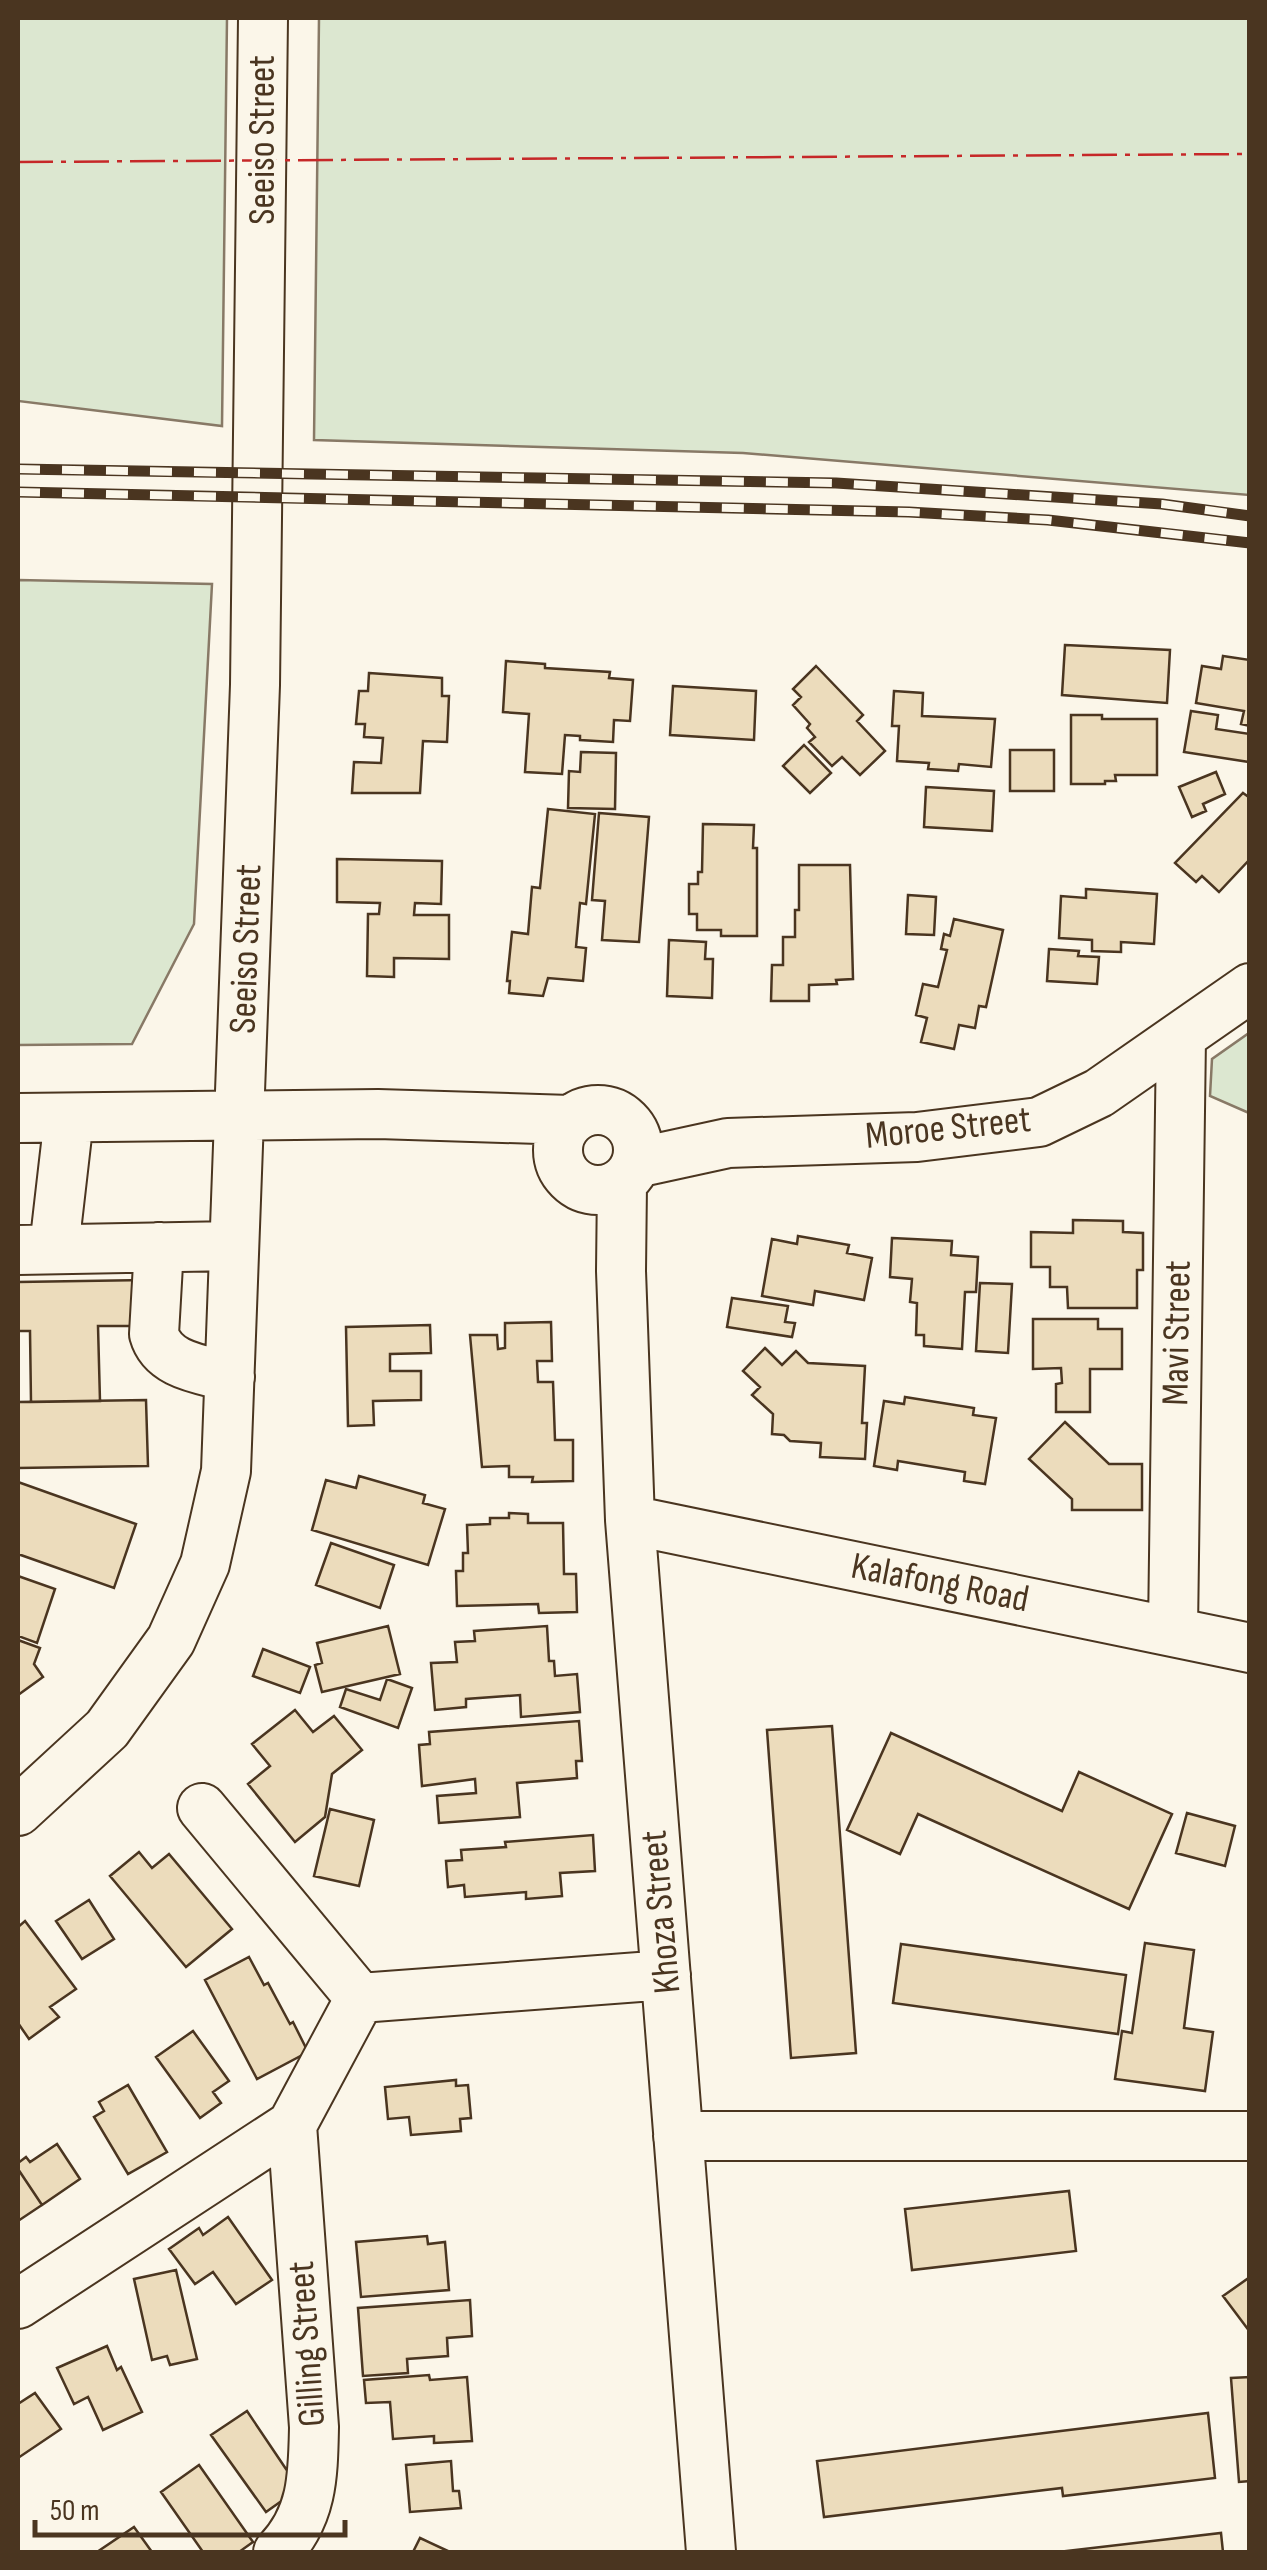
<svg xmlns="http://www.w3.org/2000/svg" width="1267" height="2570" viewBox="0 0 1267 2570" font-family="'Sofia Sans Condensed',sans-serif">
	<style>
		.green { fill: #dce7d0; stroke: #887966; stroke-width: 2.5 }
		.building { fill: #ecdcbc; stroke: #4a3520; stroke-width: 2.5 }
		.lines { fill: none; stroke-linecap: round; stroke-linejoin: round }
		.minor-casing { stroke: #4a3520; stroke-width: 52 }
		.minor { stroke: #fbf6e9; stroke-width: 48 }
		.rail-casing { stroke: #4a3520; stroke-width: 11 }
		.rail { stroke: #fbf6e9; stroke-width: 8; stroke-dasharray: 22; stroke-linecap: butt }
		.power { stroke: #c62828; stroke-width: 2.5; stroke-dasharray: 35 8 5 8; stroke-linecap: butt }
		.labels { text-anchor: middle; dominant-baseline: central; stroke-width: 8; stroke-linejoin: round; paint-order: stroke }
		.street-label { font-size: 38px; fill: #4a3520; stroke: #fbf6e9 }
	</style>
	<rect width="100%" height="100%" fill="#fbf6e9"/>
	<!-- green -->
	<path class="green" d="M18 18H227L222 426 18 401Z
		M319 18H1249V495L743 453 314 440Z
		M18 580 212 584 194 924 132 1044 18 1045Z
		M1249 1033V1113L1210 1096 1212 1059Z"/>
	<!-- building -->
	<path class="building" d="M1065 645 1170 650 1167 703 1062 695Z
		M1223 656 1250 660V726L1241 724 1244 711 1196 703 1202 666 1221 669Z
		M506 661 545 664V668L610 672 609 678 633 680 630 721 614 720 613 742 580 740V736L565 735 562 774 525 772 529 714 503 712Z
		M816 666 863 715 857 721 885 751 860 775 842 757 832 766 809 742 815 737 807 728 810 724 793 705 801 697 793 689Z
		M369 673 442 678V696H449L447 742 423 741 420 793H352L354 762 381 763 383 738 364 737 365 724H356L359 691H368Z
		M673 686 756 691 754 740 670 735Z
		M894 691 923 693 922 716 995 719 991 767 959 764 958 771 928 769 929 763 897 761 899 726H892Z
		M1191 711 1218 715 1216 729 1250 734 1249 762 1184 752Z
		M1071 715H1102V719H1157V775H1115L1116 781H1105V784H1071Z
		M804 745 831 773 810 793 783 766Z
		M1010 750H1054V791H1010Z
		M581 752 616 753 615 809 568 808 569 771 580 772Z
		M1216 772 1225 794 1203 804 1206 811 1192 817 1179 787Z
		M926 787 994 791 992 831 924 827Z
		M1243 793 1250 798V859L1219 892 1202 876 1196 882 1175 863Z
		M548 809 595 814 586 904 580 903 576 947 586 948 583 981 548 978 543 996 509 993 510 981H507L512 932 528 934 532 887 540 888Z
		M599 813 649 817 639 942 602 940 605 901 592 900Z
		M703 824 754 825 753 848H757V936H721V930H697V914H689V884H698V872H702Z
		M337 859 442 861 441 904 415 903 414 915H449V959L394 958V977L367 976 368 914H379L380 903 337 902Z
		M799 865H850L853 979 836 980 837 984 809 985V1001H771L772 965H783V937H795V910H799Z
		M1086 889 1157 894 1154 944 1121 942V952L1092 951V940L1059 938 1061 896 1086 898Z
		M908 895 936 897 934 935 906 934Z
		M954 919 1003 930 986 1007 979 1006 975 1028 959 1025 954 1049 921 1042 927 1018 916 1015 923 984 938 987 947 950 941 949 944 934 950 936Z
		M669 940 706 942 705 959H713L712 998 667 996Z
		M1049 949 1079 951 1078 956 1099 957 1097 984 1047 981Z
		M1073 1220 1123 1221V1232L1143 1233V1270H1137V1308H1068L1067 1287H1050V1267H1031V1232L1073 1233Z
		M798 1236 849 1245 847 1253 872 1258 864 1300 815 1291 813 1305 762 1296 772 1239 797 1244Z
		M892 1238 952 1241 951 1255 978 1257 976 1292H965L962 1349 924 1346V1335H916L917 1303 910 1302 912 1279 890 1277Z
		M146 1280 147 1326H98L100 1401 31 1402 30 1331H18V1282Z
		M980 1283 1012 1284 1008 1353 976 1351Z
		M732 1298 788 1306 785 1322 795 1323 792 1337 727 1327Z
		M1033 1319H1098V1329H1122V1369H1090V1412H1056V1384L1062 1383 1061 1368 1033 1369Z
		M551 1322 552 1361H537L538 1382H553L555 1440H573V1481L532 1482 533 1477H509V1466L482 1467 470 1335H497L498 1349 505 1348V1323Z
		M430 1325 431 1353 390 1354V1371H421V1400L373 1401 374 1425 348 1426 346 1327Z
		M765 1348 782 1365 796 1351 808 1363 865 1366 862 1423H867L865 1459 820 1457 821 1443 790 1441 784 1435 772 1434 773 1414 752 1395 760 1387 743 1371Z
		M905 1397 974 1408 973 1415 996 1418 985 1484 964 1481 965 1472 898 1461 897 1470 874 1466 884 1401 904 1404Z
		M146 1400 148 1466 18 1468V1402Z
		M1065 1422 1109 1464H1142V1510H1072V1499L1029 1459Z
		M359 1476 425 1495 423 1503 445 1509 428 1565 312 1530 326 1480 356 1488Z
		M18 1482 136 1524 114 1588 18 1554Z
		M509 1513 528 1514V1523H563L564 1574H576L577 1612 539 1613 538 1604 457 1606 456 1571H463V1553H468L467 1525 490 1524V1518H509Z
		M331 1543 394 1565 380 1608 316 1585Z
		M18 1576 55 1589 37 1643 18 1636Z
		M388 1626 400 1674 322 1692 315 1665 322 1663 317 1643Z
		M547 1626 549 1661H554L555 1676 577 1674 580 1712 521 1717 520 1695 466 1699V1707L435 1710 431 1663 457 1662 455 1642 475 1641 474 1631Z
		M18 1640 40 1648 34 1664 43 1677 18 1695Z
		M263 1649 310 1667 300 1693 253 1676Z
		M387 1679 412 1688 398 1728 340 1707 346 1689 380 1700Z
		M295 1710 313 1732 334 1716 362 1750 332 1774 325 1817 295 1842 248 1784 270 1766 252 1744Z
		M579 1721 582 1761H576L577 1778 517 1783 520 1817 439 1823 437 1796 476 1793 475 1779 422 1786 419 1745 430 1744 429 1732Z
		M832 1726 856 2053 791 2058 767 1730Z
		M891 1733 1062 1811 1079 1772 1172 1814 1129 1909 918 1814 900 1854 847 1830Z
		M330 1809 374 1820 359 1886 314 1876Z
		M1187 1813 1235 1826 1225 1866 1176 1853Z
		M593 1835 595 1871 560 1873 562 1896 526 1899V1892L465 1897 464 1885 448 1887 446 1861 462 1860 461 1850 506 1847 505 1842Z
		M139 1852 152 1868 169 1854 232 1929 186 1967 110 1876Z
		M89 1900 114 1939 82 1959 56 1921Z
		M25 1921 76 1989 50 2007 59 2017 29 2039 18 2023V1927Z
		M1145 1943 1194 1950 1184 2028 1213 2032 1205 2091 1115 2079 1122 2031 1132 2033Z
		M901 1944 1126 1975 1118 2034 893 2003Z
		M249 1957 264 1985 268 1983 290 2024 293 2022 308 2052 257 2079 205 1980Z
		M193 2031 229 2081 213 2092 221 2103 200 2118 156 2057Z
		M456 2080V2086L468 2085 471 2118 460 2119 461 2131 411 2135 409 2117 388 2119 385 2087Z
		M128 2085 167 2152 128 2174 94 2117 104 2111 99 2102Z
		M57 2144 80 2179 42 2205 18 2169V2163L26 2157 30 2162Z
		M18 2169 42 2205 18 2221Z
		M1069 2191 1076 2251 912 2270 905 2209Z
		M228 2217 272 2280 236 2304 213 2272 195 2284 169 2249 199 2228 203 2235Z
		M427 2236 428 2244 445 2242 449 2290 361 2297 356 2242Z
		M176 2270 197 2359 170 2365 167 2356 152 2360 134 2279Z
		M1250 2277V2332L1223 2296Z
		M470 2300 472 2336 447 2338 448 2356 407 2359 408 2373 363 2376 358 2308Z
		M107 2346 117 2370 121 2367 142 2412 103 2430 88 2397 74 2404 57 2368Z
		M429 2375 430 2380 467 2377 472 2441 434 2443V2436L393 2439 390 2402 366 2403 364 2380Z
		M1250 2377V2481L1239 2482 1231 2378Z
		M35 2393 61 2429 18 2458V2404Z
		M247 2411 286 2469 291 2466 304 2485 266 2512 211 2435Z
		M1208 2413 1215 2478 1063 2496 1062 2488 824 2517 817 2461Z
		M451 2461 453 2491H459L461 2508 410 2512 406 2465Z
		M199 2465 253 2542 239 2552H203L161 2492Z
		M134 2527 152 2552H97Z
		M1221 2533 1223 2552H1058Z
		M420 2538 450 2552H413Z"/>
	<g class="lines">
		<defs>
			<path id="minor" d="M558 1150a40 40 0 1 1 80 0a40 40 0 1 1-80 0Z
				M18 1118 378 1114 570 1120
				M636 1163 728 1143 917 1137 1039 1122 1099 1093 1250 988
				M622 1184 621 1271 630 1520 711 2552
				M159 1247 154 1334C163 1366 202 1369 230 1377
				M54 1248 69 1118
				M18 1250 234 1246
				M630 1520 1250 1648
				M1173 1630 1181 1037
				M202 1808 360 1998 666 1975
				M18 1811 107 1729 171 1640 205 1564 226 1471 255 685 263 18
				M678 2136H1250
				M18 2304 292 2125 360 1998
				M278 2552C313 2516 313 2475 314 2427L292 2125"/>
		</defs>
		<!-- minor casing -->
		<use href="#minor" class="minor-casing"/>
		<!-- minor -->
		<use href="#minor" class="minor"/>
		<defs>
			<path id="rail" d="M18 469 836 483 1162 504 1250 516
				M18 492 909 512 1048 520 1250 543"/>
		</defs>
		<!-- rail casing -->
		<use href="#rail" class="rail-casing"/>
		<!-- rail -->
		<use href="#rail" class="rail"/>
		<!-- power -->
		<path class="power" d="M18 162 1250 154"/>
	</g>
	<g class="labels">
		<!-- street labels -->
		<g class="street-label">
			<text transform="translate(262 140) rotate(-90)">Seeiso Street</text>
			<text transform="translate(246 949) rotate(-88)">Seeiso Street</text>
			<text transform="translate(948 1128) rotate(-6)">Moroe Street</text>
			<text transform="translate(1177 1333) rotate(-89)">Mavi Street</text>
			<text transform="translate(940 1583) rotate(11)">Kalafong Road</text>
			<text transform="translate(661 1912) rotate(-95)">Khoza Street</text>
			<text transform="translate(307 2344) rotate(-94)">Gilling Street</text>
		</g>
	</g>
	<!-- border -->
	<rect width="1267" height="2570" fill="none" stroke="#4a3520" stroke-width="40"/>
	<!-- scale -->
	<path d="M35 2520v15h310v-15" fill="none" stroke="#4a3520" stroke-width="5"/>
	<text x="50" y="2520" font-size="30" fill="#4a3520" stroke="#fbf6e9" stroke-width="8" paint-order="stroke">50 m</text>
</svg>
